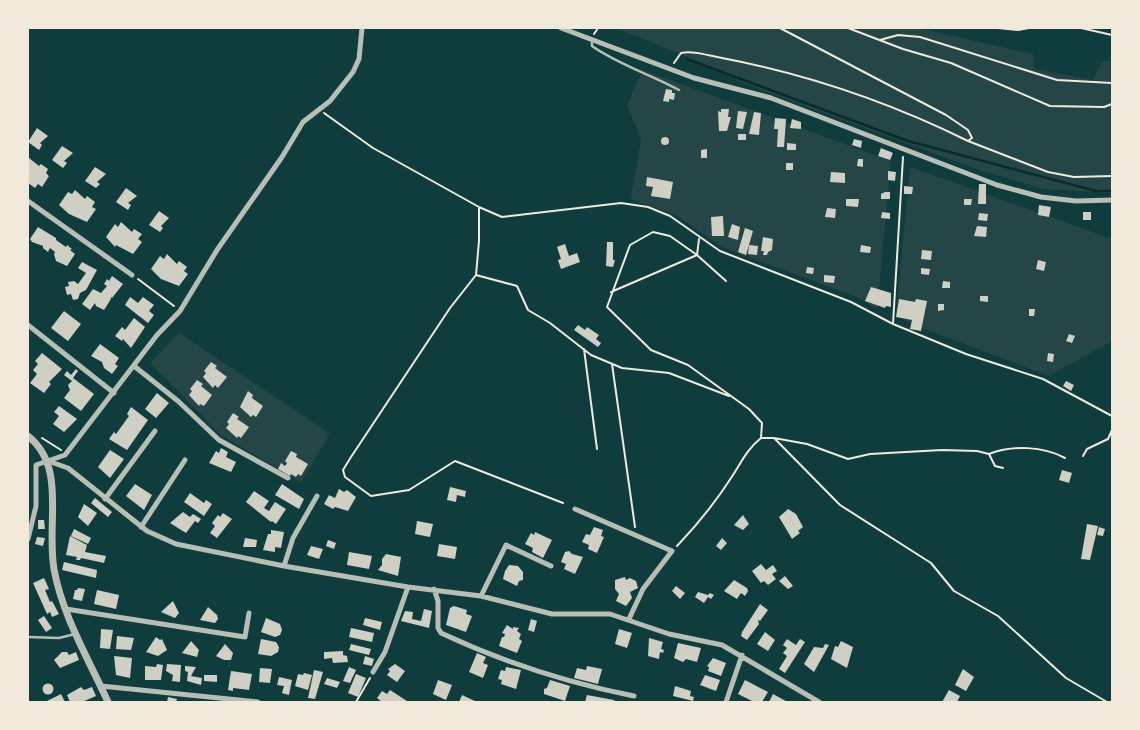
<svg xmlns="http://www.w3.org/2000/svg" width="1140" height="730" viewBox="0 0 1140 730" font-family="'PT Serif',serif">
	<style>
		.green { fill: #244646 }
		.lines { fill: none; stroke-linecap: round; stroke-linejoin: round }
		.stream { stroke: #0a2a2b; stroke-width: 2.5 }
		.building { fill: #cfcfc3 }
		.path { stroke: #f1e9da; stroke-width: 2 }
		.service { stroke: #b8beb3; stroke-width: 2.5 }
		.minor { stroke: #b8beb3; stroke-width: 5 }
		.tertiary { stroke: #b8beb3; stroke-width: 7 }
	</style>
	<rect width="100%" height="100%" fill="#0f3d3e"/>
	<!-- green -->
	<path class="green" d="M615 28H917L1033 54 1034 69 1093 80 1102 61H1112V193L1043 189 979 170 748 85 676 52Z
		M643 70 891 161 877 309 859 298 722 247 676 215 631 199 641 139 627 105Z
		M910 167 1112 239V341L1049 376 914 325 896 315Z
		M179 333 330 434 301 482 222 436 150 363Z"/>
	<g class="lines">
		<!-- stream -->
		<path class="stream" d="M687 59 908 141 1096 191H1112"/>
	</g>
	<!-- building -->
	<path class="building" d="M666 89 672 90V93H675L674 100 669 99V102L663 101Z
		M721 109H729L728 117H731L727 131H719L718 111 721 112Z
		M738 111 747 112 743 129 736 128Z
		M754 112 761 113 759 135 749 134Z
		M775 118 786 119 784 147H777L778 129H774Z
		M792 119 801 122V129L790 128Z
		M37 128 48 136 40 143 42 145 39 150 28 142Z
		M738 134H746V140H738Z
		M661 141a4 4 0 1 1 8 0a4 4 0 1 1-8 0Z
		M854 139 862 141 861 148 852 145Z
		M787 143 796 144V150H787Z
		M62 146 73 153 64 161 67 163 63 168 52 160Z
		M881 148 893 153 890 160 878 156Z
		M707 149V158H701V150Z
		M29 158 39 166 41 164 48 169 46 173 49 176 42 187 38 184 35 188 28 183Z
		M858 159H863V167L857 166Z
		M786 163H793V170H786Z
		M95 167 106 174 97 182 100 184 96 188 85 181Z
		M888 171 896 172 895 181 888 180Z
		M831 172 845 173V183L830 182Z
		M647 177 673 182 670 199 651 196 653 187 646 186Z
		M979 184H986V204H978Z
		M904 186 913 187 912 194H904Z
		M126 188 137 196 128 203 131 205 128 210 116 202Z
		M75 190 85 199 87 196 95 202 92 207 96 209 87 222 69 214 59 205 68 192 72 194Z
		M885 192H890V199H881V194Z
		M846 199H859L858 207 846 206Z
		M964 199H972L971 205H964Z
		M1039 205 1051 207 1049 217 1038 215Z
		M827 208 836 209 835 218 825 217Z
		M159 211 169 218 161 226 163 228 160 232 149 225Z
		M882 212 890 213V219L881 218Z
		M1083 212H1091V220H1083Z
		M979 213 988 214 987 221 978 220Z
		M723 216 724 236H712L711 217Z
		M121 222 132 232 134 229 142 234 138 239 142 242 133 254 116 245 115 247 106 237 115 224 118 227Z
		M732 224 740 227 738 240 728 237Z
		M977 226 987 227 986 237 974 236Z
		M38 227 56 238V240L66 247 67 245 72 249 70 250 75 254 67 266 56 261 54 254 55 252 50 248 48 252 43 248V246L32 242 30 239Z
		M745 228 753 231 746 255 738 252Z
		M763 237 773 239 772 250 768 252 767 255H763L764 251H761Z
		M607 242H613V260H615L613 267 606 266Z
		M565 244 569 256 577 253 580 262 561 269 558 260 561 259 557 247Z
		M749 245 758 246 757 255 748 254Z
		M861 245 871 247 870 253 860 252Z
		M922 250 932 251 931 260 921 259Z
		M167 254 177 264 179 261 187 267 184 271 188 274 179 286 161 279 151 269 160 256 164 259Z
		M1038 260 1046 262 1044 271 1036 269Z
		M82 262 97 270 86 290 80 293 78 299 73 300 71 294 67 295 65 287 69 286 68 282 74 281 78 284 86 273 78 268Z
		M807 267 814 268 813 274 806 273Z
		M921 268 930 269 929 275 921 274Z
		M824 275 835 276 834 283 824 282Z
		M112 276 123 284 112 298 110 297 111 299 104 310 96 306 95 303 90 310 82 304 93 289 101 293 107 286 104 284 107 279 109 281Z
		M943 281 950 282V288H942Z
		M871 287 891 293V307L886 306 885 308 865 301Z
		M980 296H988V302L980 301Z
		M130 297 138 303 143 297 154 305 149 311 154 315 148 323 125 305Z
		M899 299 915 302 916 299 927 301 921 331 910 329 912 320 896 317Z
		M938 304H944V310L938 311Z
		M1029 309H1035L1034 316H1029Z
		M64 311 81 324 68 341 51 328Z
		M134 318 145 327 131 348 123 339 122 341 115 336 122 327 125 330Z
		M578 325 585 330 587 327 599 335 596 339 601 343 598 347 574 330Z
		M1069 334 1075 336 1072 343 1066 341Z
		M100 344 119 358 115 364 118 366 112 374 104 368 102 362 91 356Z
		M42 353 62 369 49 382 51 384 44 393 30 383 37 374 33 370 38 364 35 361Z
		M1048 353 1054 354 1053 362 1047 361Z
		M211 362 217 366 215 368 227 377 218 388 215 385 213 388 203 377 206 373 204 371Z
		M76 369 78 371 73 378 94 394 81 411 64 398 70 390 68 385 72 381 64 375 67 371 71 375Z
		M197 380 203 384 201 386 212 395 204 406 200 404 199 406 189 395 192 391 190 389Z
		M1066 381 1074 385 1071 391 1063 386Z
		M248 391 253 395 252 398 263 406 256 417 253 415 251 417 240 407Z
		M157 393 169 403 156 418 145 409Z
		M59 406 77 419 64 432 53 424 59 416 54 412Z
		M131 407 148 420 127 450 109 439 114 432 116 434 129 416 127 414Z
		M233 413 239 417 237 419 249 427 241 438 238 436 237 438 226 428 229 424 227 422Z
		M221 448 228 452 226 457 236 462 231 472 209 463 216 451 219 453Z
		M110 450 124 459 110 478 98 467Z
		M291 451 297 454 296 457 308 464 301 476 298 474 296 477 291 474 290 476 278 469 281 463 285 466 287 463 285 461Z
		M1062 470 1072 473 1069 483 1059 480Z
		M135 484 152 495 144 510 126 496Z
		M282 484 304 499 299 509 275 495Z
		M450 487 466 491 465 497 457 495 456 502 447 500Z
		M339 489 344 492 347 490 356 497 348 511 335 507 333 509 324 504 329 495 335 498Z
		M254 491 269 501 264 508 269 511 275 502 286 509 276 524 272 521 271 522 246 502Z
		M190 493 204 503 206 500 212 504 204 516 184 502Z
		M95 498 112 512 108 517 91 503Z
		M84 504 97 513 88 526 78 517Z
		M788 509 796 514 803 527 798 531 800 533 792 539 779 517Z
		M183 512 190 517 193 514 201 519 198 523 195 521 186 533 170 523Z
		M223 513 232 519 217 538 210 533 215 526 212 523 218 515 220 517Z
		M743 515 749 524 743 530 734 525Z
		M38 520H44L45 529H38Z
		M417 521 433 524 430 537 415 534Z
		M1087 524 1098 526 1090 560 1081 559Z
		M594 527 603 530 601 536 604 537 597 553 588 549 589 545 582 542 586 534 590 535Z
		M1099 527 1105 529 1103 536 1097 535Z
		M74 529 91 538 88 544 71 536Z
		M271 530 284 532 281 548 275 547V552L263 550 268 534H271Z
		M535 532 552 540 543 558 532 552 533 548 525 544 531 533 534 535Z
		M70 536 87 545 85 552 106 556 104 563 81 558 80 560H76L77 557 66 555Z
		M37 537 45 538 43 546 35 544Z
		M245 538 257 540 256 547H243Z
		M722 538 727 543 721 550 716 546Z
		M328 540 336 543 334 549 326 546Z
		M439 544 457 547 455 559 437 556Z
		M311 546 323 549 319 559 307 555Z
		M349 552 372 556 369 569 347 565Z
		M565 552 569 551 572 554 583 557 575 574 564 569 566 564 561 562Z
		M386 554 401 557 398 576 378 570 382 565V559Z
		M64 562 97 570 96 578 62 570Z
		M761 564 766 570 773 565 777 571 772 574 776 579 768 585 764 581 761 583 752 571Z
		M509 565 518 566 523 572V580L519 581 517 586 503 579 505 571Z
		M785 576 793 586 788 589 779 581Z
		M625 577 626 580 630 578 636 581 638 588 630 592 632 598 626 606 616 601 619 594 615 589V580Z
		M44 578 49 589 45 590 50 602 52 601 59 614 52 617 50 612 47 614 33 583Z
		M734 580 747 588 748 591 745 596 741 593 737 599 724 591Z
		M676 586 685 593 680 599 672 591Z
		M78 588 85 589 82 601 73 599 75 590H77Z
		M97 590 119 595 116 609 94 604Z
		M698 592 708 595 710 593 714 595 711 599 708 597 704 603 695 597Z
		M173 601 179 613 175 618 161 612Z
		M760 604 768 610 760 621 758 620 759 624 747 640 741 636 742 632Z
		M454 606 467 610 466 614 472 616 466 632 446 625 450 608Z
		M208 607 217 615 218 619 215 623 200 620Z
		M424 609 432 611 429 628 401 621 405 611 413 612 412 619 421 621Z
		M44 616 52 628 46 632 38 620Z
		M266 618 280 624 282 630 280 635 275 637 261 632Z
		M365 618 382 622 380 630 363 625Z
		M531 619 537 621 534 632 528 630Z
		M507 625 513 629V627L519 628 517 631 521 634 519 639 522 641 517 653 499 646 502 637H504L505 634 502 633Z
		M351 628 374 633 372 642 349 637Z
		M101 629 113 630 110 649 100 648Z
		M619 629 632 633 627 648 615 644Z
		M765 632 775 640 768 651 757 644Z
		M117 636 134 638 131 650 116 649Z
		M156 637 160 640 162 639 167 650 158 656 146 652Z
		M649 638 663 642 661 649 664 650 663 653 660 652 659 659 648 656Z
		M261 639 276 642 279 647 278 652 271 656 258 654Z
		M787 639 796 645 800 639 805 642 785 673 779 669 787 656 783 653 787 648 783 645Z
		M191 641 199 650 197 657 182 653Z
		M841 641 853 647 847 668 831 659 835 646 838 647Z
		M678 643 701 648 697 662 686 659 683 662 674 658Z
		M225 644 233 653 231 660H224L216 656Z
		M351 644 371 649 369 655 349 650Z
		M825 644 829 645 814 672 804 664 814 647 823 648Z
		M343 651V655L347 656 348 662 333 663 332 658 324 659V652Z
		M62 652H67L69 655 76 652 79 660 60 668 54 660Z
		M477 653 486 657 483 663 488 665 483 678 469 672Z
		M114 656 132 658 130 678 116 675Z
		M365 656 374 659 372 666 363 664Z
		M713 658 726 663 721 676 708 671 709 667 707 666Z
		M157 664 163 665 161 680H145V666L156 667Z
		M167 664 181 665 180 682 172 681 173 675 166 671Z
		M395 664 405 671 397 682 387 675 390 671 388 669Z
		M185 666 196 667 191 676 202 678 201 685 187 681 188 672 185 671Z
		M587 666 602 669 598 684 574 678 577 668 586 670Z
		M349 667 356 670 350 683 343 681Z
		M506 667 521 670 516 689 501 684 502 680 498 679 501 670 505 671Z
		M260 668 272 669 270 683 259 682Z
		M963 669 974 677 966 691 955 685Z
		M314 670 323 672 315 699 308 698Z
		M231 671 252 674 249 690 233 688V691L228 690Z
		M304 673 312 675 308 690 295 686 298 674 303 675Z
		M356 674 366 678 358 697 348 693Z
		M204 675H217V682L204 681Z
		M705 675 720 680 716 691 700 685Z
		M279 677 292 680 289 695 282 693 284 686 277 685Z
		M327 678 340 682 337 688 324 684Z
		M438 680 452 685 446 700 433 694Z
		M550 680 570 686 565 701 544 694V689L547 688Z
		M745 680 768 692 762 702H754L738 694Z
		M42.5 689a5.5 5.5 0 1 1 11 0a5.5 5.5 0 1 1-11 0Z
		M675 686 691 691 690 696 694 697 693 701 673 696Z
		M81 687 84 690 92 687 96 696 82 702H70L67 695Z
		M390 690 407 701 406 702H382L377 698 382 691 387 694Z
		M949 690 960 696 957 702H942Z
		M61 694 65 702H47V701Z
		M773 694 784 700 788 702H769Z
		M462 695 477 702H459Z
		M587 695 614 700 616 702H585Z
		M168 697 177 699 176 702H167Z"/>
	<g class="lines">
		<!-- path -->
		<path class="path" d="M848 28 903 49 951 63 1050 106 1104 107 1112 104
			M998 28 1018 30 1029 28
			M1081 28 1112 35
			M594 34 598 28
			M880 40 898 35 920 37 1057 80 1112 83
			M674 63 681 53C694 50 709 56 722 58 806 74 891 103 968 141L972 138 968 130 946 115 780 28
			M324 113 373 148 409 168 479 207 502 217 621 203 648 207 670 216 720 251 851 302 893 324 966 354 1043 379 1112 416
			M968 141 1048 172 1074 177 1112 176
			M479 207V241L476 275 450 308 351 457 343 470 345 477 371 496 409 490 455 461 563 503
			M699 239 697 255 670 236 653 232 630 245 607 307 651 350 688 365 749 409 762 423 761 438
			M476 275 517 286 528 310 550 323 591 355 622 368 669 373 729 396
			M138 279 174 306
			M611 292 697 255 726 281
			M893 324 903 157
			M584 349 597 449
			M612 364 635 527
			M42 438 61 450
			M774 438 807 444 848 459 870 454 942 450 977 451 989 454 995 466 1003 468
			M989 454C1013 445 1043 446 1065 458
			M1083 456 1087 449 1108 439 1112 430
			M677 546C697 525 715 503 731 478 741 463 747 449 761 438H774L840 505 931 563 954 591 998 616 1066 678 1107 702
			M356 702 370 678"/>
		<!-- service -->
		<path class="service" d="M592 40V46C619 65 650 74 679 90
			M28 637 59 638 75 634"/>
		<!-- minor -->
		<path class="minor" d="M561 28 694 78 771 98 997 185 1041 197 1076 201 1112 200
			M28 201 132 275
			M28 325 114 393
			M134 366 178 401 219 440 288 478
			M48 461 68 468 147 531 176 544 284 566 408 587 481 596 552 614H610L669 634 722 645 819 702
			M105 499 155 431
			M575 509 672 551 643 589 629 619
			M141 527 185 460
			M28 539 36 506V465L65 455 157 335 180 311 217 250 282 157 303 122 330 101 353 72 359 59 362 28
			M284 566 293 538 317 496
			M434 589 438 601V628L441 633C503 662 568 683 634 696
			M481 596 506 545 551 566
			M66 609 245 637 249 613
			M373 672 385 652 408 587
			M101 686 258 702
			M726 702 742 655"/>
		<!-- tertiary -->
		<path class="tertiary" d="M28 436C67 467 46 523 54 569 62 615 89 660 108 702"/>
	</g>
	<!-- border -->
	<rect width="1140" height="730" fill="none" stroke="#f1e9da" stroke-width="58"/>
</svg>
